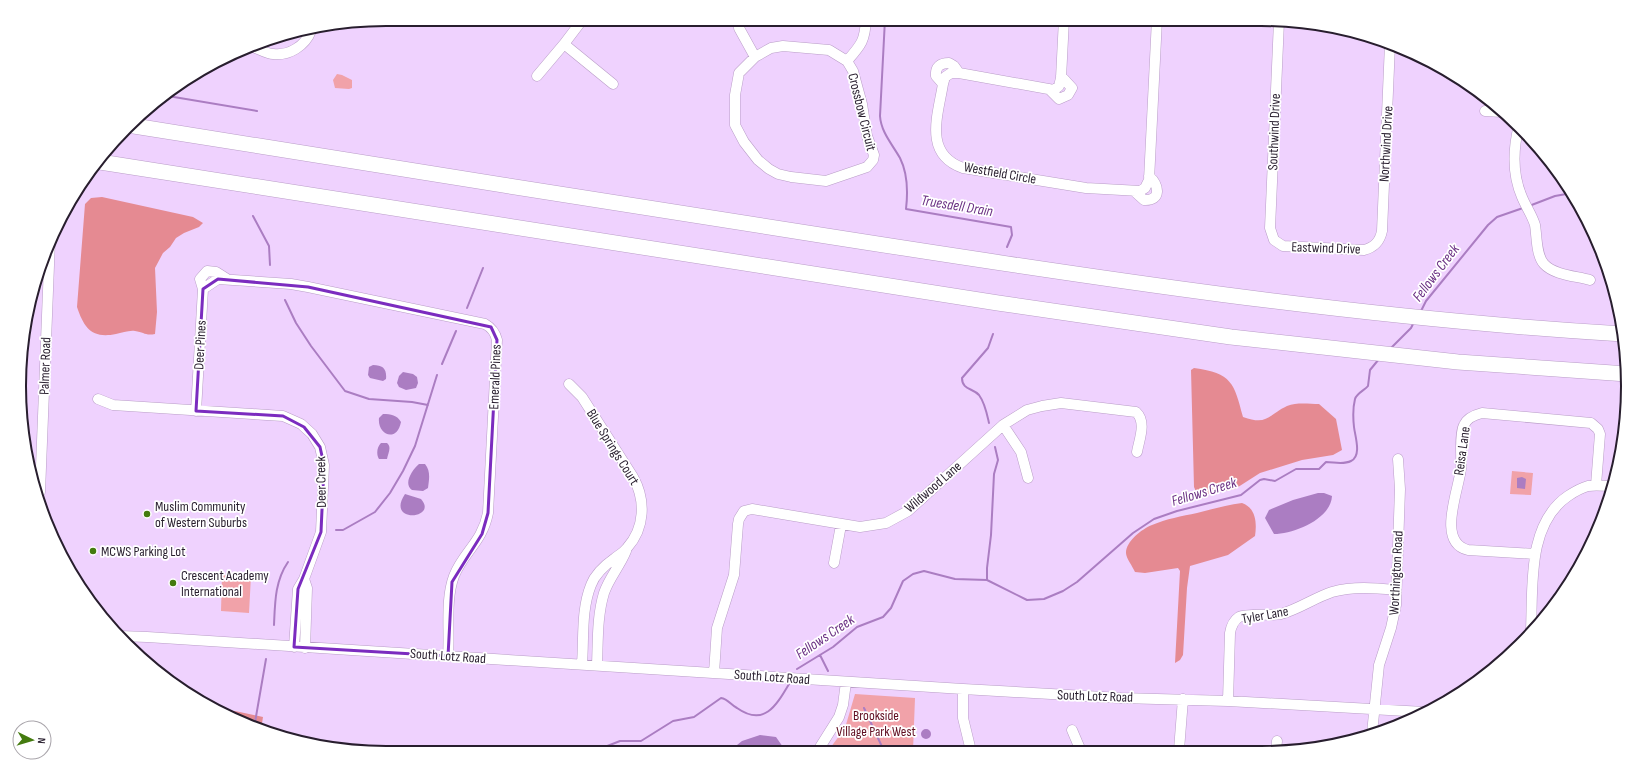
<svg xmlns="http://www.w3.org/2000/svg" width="1647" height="772" viewBox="0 0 1647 772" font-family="'Sofia Sans Condensed',sans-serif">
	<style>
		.green { fill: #f1a2a9 }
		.forest { fill: #e58a92 }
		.water { fill: #ab7dc2 }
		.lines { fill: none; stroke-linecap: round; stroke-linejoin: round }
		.stream { stroke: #ab7dc2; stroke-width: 2 }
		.minor-casing { stroke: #b99dc7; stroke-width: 11 }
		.highway-casing { stroke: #b99dc7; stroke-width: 16 }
		.minor { stroke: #fff; stroke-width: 10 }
		.highway { stroke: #fff; stroke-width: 15 }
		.marked { fill: none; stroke: #7b2cbf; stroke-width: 3; stroke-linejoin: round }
		.poi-dot { fill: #447b0f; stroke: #fff; stroke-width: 1.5 }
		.labels { text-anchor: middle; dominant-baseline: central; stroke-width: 3.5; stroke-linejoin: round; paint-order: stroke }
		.street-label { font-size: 14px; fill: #281e2e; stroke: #fff }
		.poi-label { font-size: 14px; fill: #281e2e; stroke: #fff; text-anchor: start }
		.park-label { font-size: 14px; fill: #600e21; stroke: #fff }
		.water-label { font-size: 15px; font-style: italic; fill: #6b3184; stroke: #fff }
		.rim { fill: none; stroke: #281e2e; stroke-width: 2 }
	</style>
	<rect width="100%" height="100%" fill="#efd2fe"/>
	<!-- green -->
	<path class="green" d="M337 74 342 75 352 80V88L349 89 335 88 333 80Z
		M1512 471 1533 473 1531 495 1510 494Z
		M222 575 251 576 249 613 221 611Z
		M855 694 915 698 913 751H828L845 728Z"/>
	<!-- forest -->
	<path class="forest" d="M102 197 193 217 203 223 199 227 184 233 176 238 170 247 163 253 155 268 157 312 155 334C145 336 144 332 135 331 129 330 122 333 116 334 92 339 84 328 77 307L85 204 91 198Z
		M1194 368C1232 373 1234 383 1243 417 1268 426 1268 415 1287 406 1297 402 1309 404 1319 404L1336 419 1342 450 1333 455 1302 460 1260 473 1235 489 1198 496 1194 487 1191 370Z
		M1242 503C1256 508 1257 523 1255 536L1228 555 1190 566 1187 588 1183 655 1180 660 1175 663 1180 571 1178 568 1145 573 1135 572C1133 567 1126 558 1126 553 1126 541 1142 529 1152 525 1166 519 1182 516 1197 513 1212 509 1227 505 1242 503Z
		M218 710 235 711 263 717 261 730 245 725Z"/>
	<!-- water -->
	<path class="water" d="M902 19H919L902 26Z
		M973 19H1010V26C997 25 984 25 973 19Z
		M373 365C383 365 387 369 386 379L383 381 370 378 368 375 369 367Z
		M403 372 413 374 417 377 418 383 416 388 406 390 399 387 397 383 399 376Z
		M383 414C391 414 397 415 401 422 397 443 377 435 379 418Z
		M381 443H387C392 447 388 453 387 459H379C376 454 377 447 381 443Z
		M419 464H425C431 471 429 480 428 488L423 491 412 490C403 484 412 470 419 464Z
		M1522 477 1526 479 1525 489 1517 488V478Z
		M1318 493H1324L1332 496C1331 519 1294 534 1274 534L1265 518 1269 510 1293 500Z
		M405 494 421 499C439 519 385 524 405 494Z
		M921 734a5 5 0 1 1 10 0a5 5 0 1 1-10 0Z
		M760 735 776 737 783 747 781 752H737V745L742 741Z
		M687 748 693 750 694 752H665Z"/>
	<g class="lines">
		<!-- stream -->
		<path class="stream" d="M885 19 880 116C881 132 892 144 900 158 908 174 908 192 906 209L1011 227 1012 235 1007 247
			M162 95 257 111
			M1529 206 1555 196 1572 193
			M253 216 269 246 270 265
			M285 300 296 323 311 346 345 391 369 399 412 402 428 405
			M467 308 483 268
			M1421 311 1426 301 1488 225 1497 217 1523 208
			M1391 348 1411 328 1414 322
			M442 364 456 331
			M989 423C987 414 985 403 979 395 973 388 962 390 962 378L988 348 993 334
			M336 530H343L375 512 390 493 403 471 415 446 437 375
			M987 580V568L991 535 994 474 998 460 995 447
			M274 625C275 602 275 581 288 562
			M820 655 828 671
			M797 669 833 647 857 627 883 617 891 608 903 581 913 574 924 571 955 579 987 580 1027 600 1044 599 1063 591 1077 582 1133 533 1154 519 1177 511 1241 495 1260 480 1264 479 1275 481 1296 469H1319L1326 462C1334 462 1343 465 1351 461 1362 456 1355 436 1354 427 1353 418 1353 407 1355 399 1357 393 1365 390 1368 386L1370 370 1379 359
			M864 708 884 751
			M254 728 266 659
			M592 752 620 741H641L673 721 694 717 721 698C728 699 731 705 737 708 764 727 776 706 789 684"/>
		<defs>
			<path id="minor" d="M740 19 739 28 755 57
				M1064 19 1061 78 1059 86 1054 90 959 73H951L945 77 943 84C938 115 923 154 963 168L1086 188 1140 191 1145 188 1149 180 1157 19
				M1279 21 1270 228 1274 240 1283 246 1364 250C1375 247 1380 241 1382 231L1390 44
				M564 44 613 84
				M783 46 829 50 847 61 853 71 862 104 867 136 874 155 873 160 867 167 826 181 791 177 778 174 769 169 758 160 744 142 735 125V95L739 73 755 57 771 48Z
				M253 47C259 49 267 54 273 54 289 56 305 46 311 31
				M847 61C861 45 865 41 866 19
				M537 76 564 44 583 19
				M943 84 936 76C935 67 940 63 949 63L954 66 959 73
				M1049 89 1059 99 1068 95 1072 88 1061 76
				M1485 111 1502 112
				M1519 125C1513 149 1512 174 1522 197 1526 207 1532 215 1535 225 1537 237 1536 255 1544 264 1554 275 1576 276 1590 280
				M1134 191 1144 200C1162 201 1159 185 1149 176
				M203 289 200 279 207 271 216 272 227 279
				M569 384 582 397 633 477C646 500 645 528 627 548 624 552 619 555 615 558 605 565 595 574 591 585 581 610 584 638 582 664
				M98 399 113 405 283 416 301 424 312 434 320 447 324 465 321 532 304 579 298 589 294 647
				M196 411 203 289 218 279 291 284 308 287 485 324C492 328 495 332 497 340L488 513C482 543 464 551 454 576 445 600 450 631 448 656
				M1003 425 1021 452 1028 478
				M40 492 50 240
				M1535 554 1468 550C1436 542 1459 490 1461 468 1462 457 1459 435 1464 425 1467 418 1474 415 1482 413L1591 423 1598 429 1600 434 1596 485
				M834 563 841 525
				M304 579 307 588 305 648
				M1531 630C1533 586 1527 524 1568 496 1574 492 1581 488 1588 486 1596 485 1604 486 1612 486
				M120 636 147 637 963 689 1121 698 1228 701 1424 712
				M597 665C598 641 597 616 604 593 609 578 620 566 626 551
				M714 673 717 628 734 575 738 524 739 519 744 511 752 509 860 527 886 523 908 511 1003 425 1027 410 1042 406 1061 403 1136 412C1147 422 1139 440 1137 452
				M963 689V718L971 751
				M1228 701 1230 633C1231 627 1233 621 1239 617 1247 613 1270 616 1281 614 1299 609 1314 598 1332 592 1353 586 1375 588 1396 590
				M1072 730 1081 751
				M1372 733 1379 665 1391 628 1396 605 1400 489 1398 459
				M1179 750 1183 699
				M1276 750 1277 741
				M817 752 839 717 843 705 846 682"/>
			<path id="highway" d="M134 126C363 163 591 199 820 235 1087 277 1354 318 1623 334
				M100 162 998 303 1231 337 1458 362 1627 374"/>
		</defs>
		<!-- minor casing -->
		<use href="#minor" class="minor-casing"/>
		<!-- highway casing -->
		<use href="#highway" class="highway-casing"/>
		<!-- minor -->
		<use href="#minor" class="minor"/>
		<!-- highway -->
		<use href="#highway" class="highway"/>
	</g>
	<!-- marked area -->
	<path class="marked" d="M218 279 308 287 491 327 497 340 488 513 482 534 452 582 448 656 294 647 298 589 321 532 324 465 320 447 304 427 283 416 196 411 203 289Z"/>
	<!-- markers -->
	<g class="poi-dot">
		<circle cx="147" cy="514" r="4"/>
		<circle cx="93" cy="551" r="4"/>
		<circle cx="173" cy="583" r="4"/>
	</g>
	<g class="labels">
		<!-- street labels -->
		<g class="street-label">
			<text transform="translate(862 112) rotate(76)">Crossbow Circuit</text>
			<text transform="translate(1274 132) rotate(-88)">Southwind Drive</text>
			<text transform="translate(1386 144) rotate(-87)">Northwind Drive</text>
			<text transform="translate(1000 173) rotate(10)">Westfield Circle</text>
			<text transform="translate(1326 248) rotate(2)">Eastwind Drive</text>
			<text transform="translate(200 345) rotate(-87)">Deer Pines</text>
			<text transform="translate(45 366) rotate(-88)">Palmer Road</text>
			<text transform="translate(495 377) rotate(-88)">Emerald Pines</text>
			<text transform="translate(613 447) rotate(58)">Blue Springs Court</text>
			<text transform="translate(1462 451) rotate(-82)">Reisa Lane</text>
			<text transform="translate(321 482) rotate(-91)">Deer Creek</text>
			<text transform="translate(933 487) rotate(-41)">Wildwood Lane</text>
			<text transform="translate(1396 573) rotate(-87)">Worthington Road</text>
			<text transform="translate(1265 615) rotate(-10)">Tyler Lane</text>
			<text transform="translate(448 656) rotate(4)">South Lotz Road</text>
			<text transform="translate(772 677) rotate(4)">South Lotz Road</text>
			<text transform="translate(1095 696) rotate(2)">South Lotz Road</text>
		</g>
		<!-- poi labels -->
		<g class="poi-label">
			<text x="155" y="506">Muslim Community<tspan x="155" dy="16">of Western Suburbs</tspan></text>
			<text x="101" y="551">MCWS Parking Lot</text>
			<text x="181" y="575">Crescent Academy<tspan x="181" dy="16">International</tspan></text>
		</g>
		<!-- park labels -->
		<g class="park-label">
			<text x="876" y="715">Brookside<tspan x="876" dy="16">Village Park West</tspan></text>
		</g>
		<!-- water labels -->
		<g class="water-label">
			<text transform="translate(957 206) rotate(9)">Truesdell Drain</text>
			<text transform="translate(1436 273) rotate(-53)">Fellows Creek</text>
			<text transform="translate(1204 492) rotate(-17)">Fellows Creek</text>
			<text transform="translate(825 637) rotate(-34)">Fellows Creek</text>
		</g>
	</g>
	<!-- crop -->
	<path d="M0 0H1647V772H0ZM386 26H1261A360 360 0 0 1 1621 386V386A360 360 0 0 1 1261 746H386A360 360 0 0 1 26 386V386A360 360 0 0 1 386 26Z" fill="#fff" fill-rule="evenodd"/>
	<path class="rim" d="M386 26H1261A360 360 0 0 1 1621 386V386A360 360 0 0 1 1261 746H386A360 360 0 0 1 26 386V386A360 360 0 0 1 386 26Z"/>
	<!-- north arrow -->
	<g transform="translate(32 740) rotate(95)"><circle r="19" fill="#ffffff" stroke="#a9a5ab"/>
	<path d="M0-3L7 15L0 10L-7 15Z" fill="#447b0f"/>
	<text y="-6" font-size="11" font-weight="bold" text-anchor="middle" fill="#281e2e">N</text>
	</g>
</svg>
